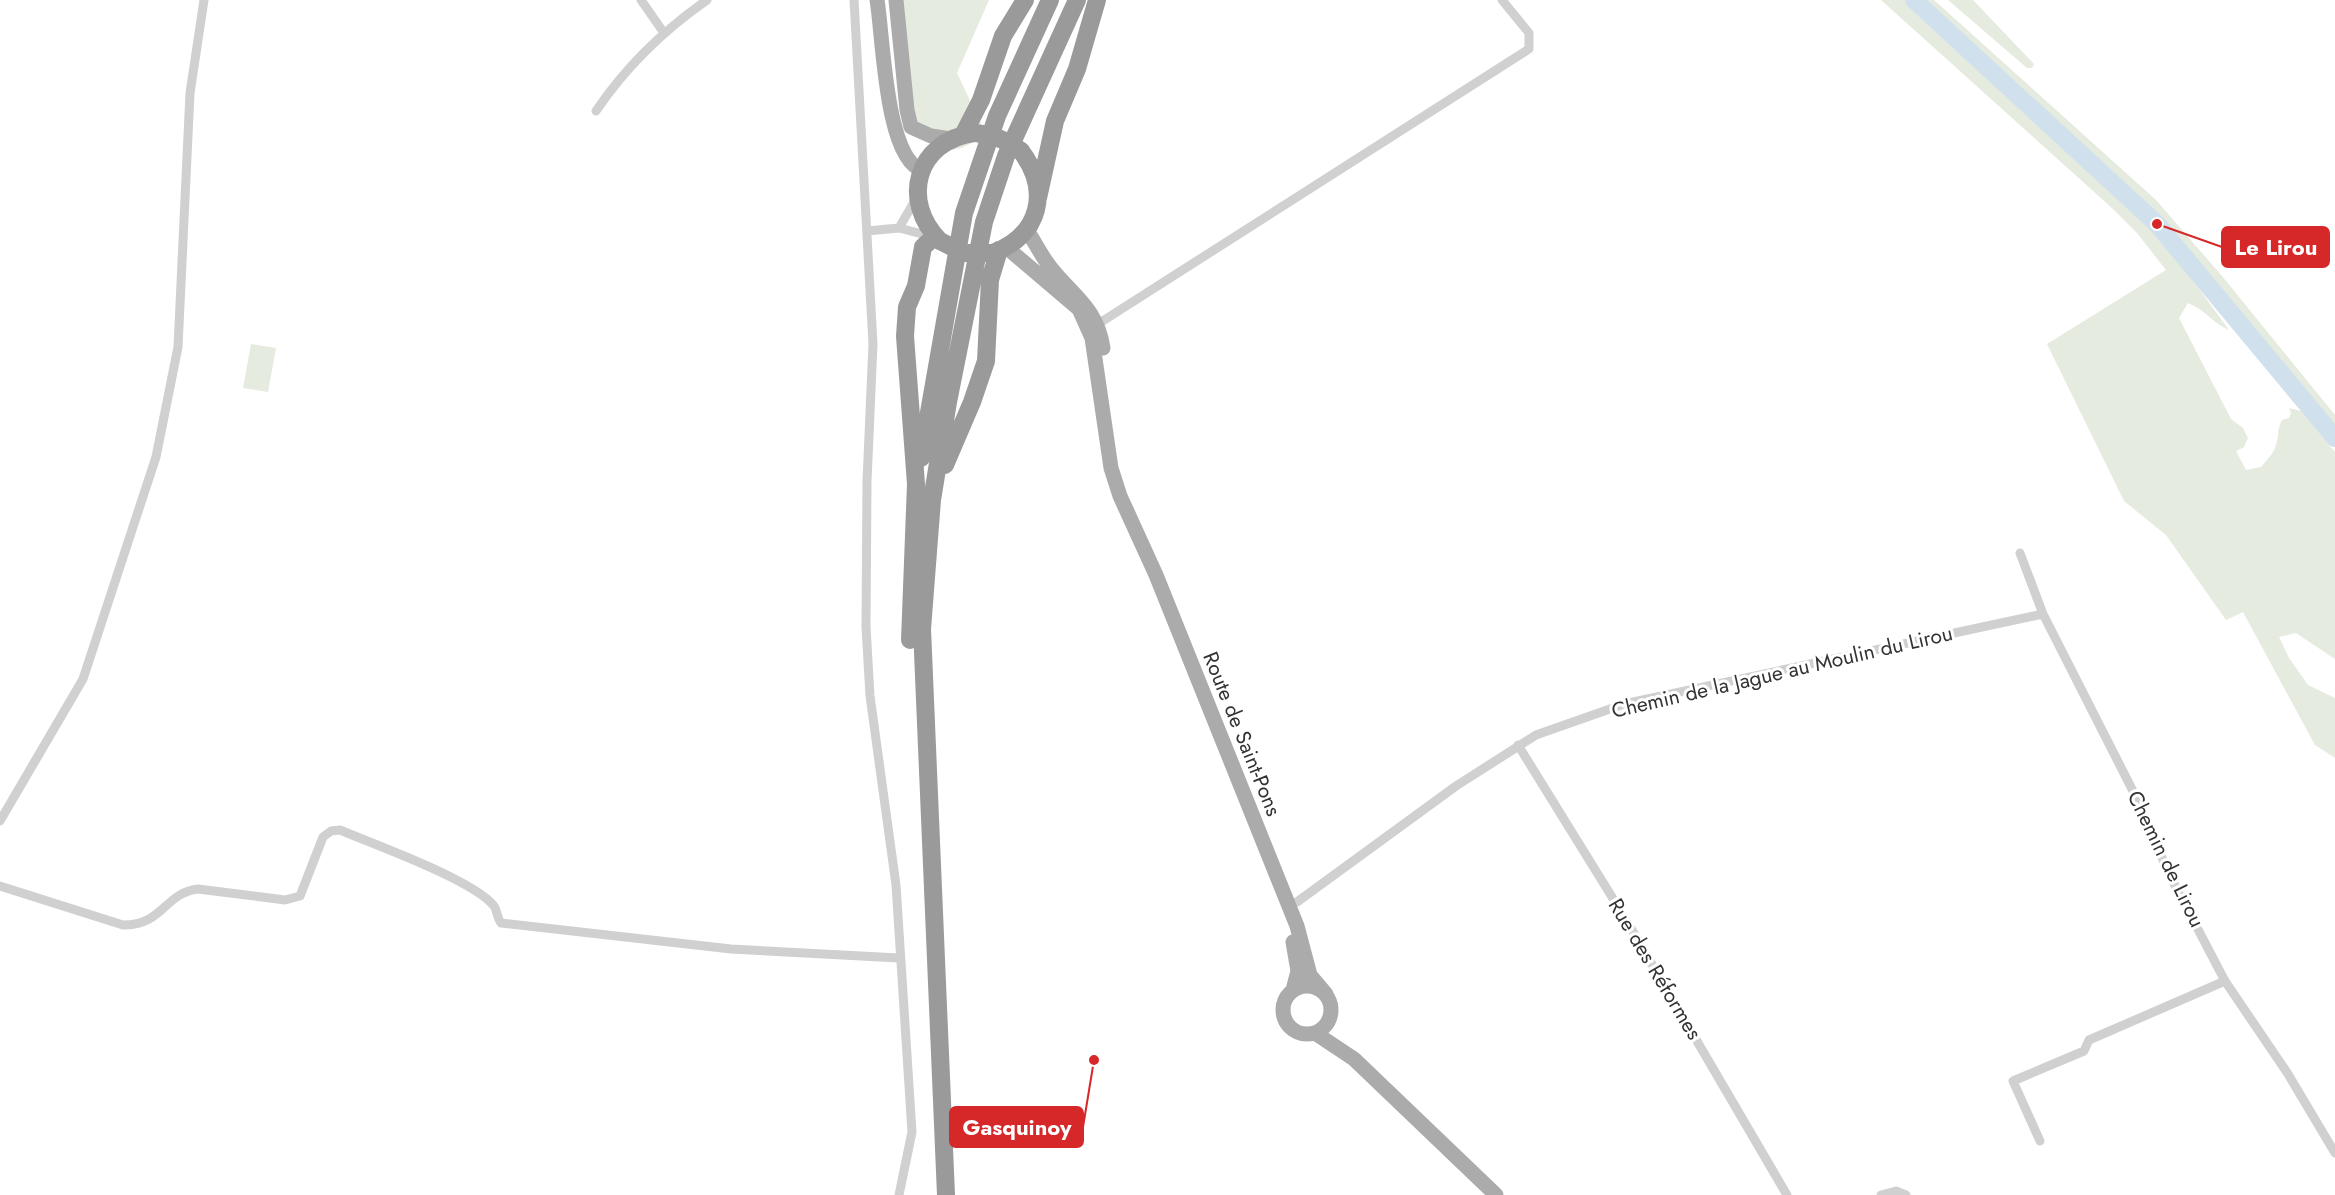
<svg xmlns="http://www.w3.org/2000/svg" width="2335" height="1195" viewBox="0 0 2335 1195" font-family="Jost,sans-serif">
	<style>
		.green { fill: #e5ebdf }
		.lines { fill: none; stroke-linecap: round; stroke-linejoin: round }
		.river { stroke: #d0e1ed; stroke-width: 18 }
		.street { stroke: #d0d0d0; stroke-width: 9 }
		.primary { stroke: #ababab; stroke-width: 15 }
		.highway { stroke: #9a9a9a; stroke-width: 18 }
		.highway-bridge { stroke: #9a9a9a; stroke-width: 18 }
		.labels { text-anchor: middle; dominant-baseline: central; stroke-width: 6; stroke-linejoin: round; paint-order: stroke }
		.street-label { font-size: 21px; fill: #333; stroke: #fff }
		.leader { fill: none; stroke: #d62828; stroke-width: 2 }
		.callout-dot { fill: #d62828; stroke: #fff; stroke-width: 2 }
		.callout { fill: #d62828; stroke: #d62828; stroke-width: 2 }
		.callout-label { font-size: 22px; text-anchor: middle; font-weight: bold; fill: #fff }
	</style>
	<rect width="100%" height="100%" fill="#fff"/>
	<!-- green -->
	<path class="green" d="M899 0H989L957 73 985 132C957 159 934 155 915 123Z
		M1881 0H1907L2153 226 2229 330C2212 323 2206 310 2188 303L2179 318 2231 419 2243 428 2248 438 2244 447 2236 451 2246 470 2261 467C2266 461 2274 453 2276 445 2279 436 2277 429 2282 420L2289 418 2291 413 2289 408 2301 411 2335 452V659L2296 633 2279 637 2289 658 2308 685 2335 698V758L2315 745 2243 612 2226 620 2166 535 2124 501 2047 344 2166 270 2137 233 2113 209Z
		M1917 0H1934L2156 200 2222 276 2335 415V439L2250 341 2154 218Z
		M1948 0H1973L2034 64 2032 68H2027Z
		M251 344 276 348 268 392 243 388Z"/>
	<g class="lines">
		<!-- river -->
		<path class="river" d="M1914 0 2157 224 2335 438"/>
		<!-- street -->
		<path class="street" d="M641 0 664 33
			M854 0 873 344 867 481 866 627 870 696 896 885 912 1132 899 1195
			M596 111C625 68 664 30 707 0
			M899 228 917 197
			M867 231 899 228 922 234 929 230
			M1092 325 1098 324 1529 49V33L1502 0
			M2020 553 2043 614 2138 801 2169 874 2225 981 2288 1074 2335 1153
			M1518 745 1625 918 1787 1195
			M0 821 83 679 156 457 178 347 190 93 204 0
			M0 886 123 925C164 925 164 893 198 889L285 900 300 896 323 837 331 831 340 830C373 844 474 880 494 906 497 910 497 918 501 923L731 949 899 958
			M1287 905 1297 902 1456 786 1536 735 1624 704 2043 614
			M2040 1141 2013 1081 2084 1051 2089 1040 2225 981
			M1881 1195 1896 1191 1906 1195"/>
		<!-- primary -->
		<path class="primary" d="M877 0C883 34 885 159 922 170
			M896 0 907 110 911 127 931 136 951 139
			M1033 220 1028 232C1036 244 1042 257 1051 268 1074 297 1097 308 1103 348
			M1006 247 1079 309 1092 338 1111 468 1120 496 1156 575 1297 926 1310 975 1326 994
			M1283 1010a24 24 0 1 1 48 0a24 24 0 1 1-48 0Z
			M1293 990 1298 971 1293 942
			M1315 1033 1354 1059 1496 1195"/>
		<!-- highway -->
		<path class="highway" d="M963 135 981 100 1003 36 1025 0
			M1038 198 1055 121 1077 69 1097 0
			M940 241C900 201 916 141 974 133
			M993 253C1040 235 1051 191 1021 151
			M921 458 964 213 997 116 1050 0
			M945 465 972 402 986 361 990 280 999 250
			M910 640 916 484 905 336 907 307 916 286 923 247 935 236
			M946 1195 922 629 932 500 948 402 984 222 1006 156 1077 0"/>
		<!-- highway-bridge -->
		<path class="highway-bridge" d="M975 133C994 135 1006 140 1021 151
			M940 241 964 253H993"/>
	</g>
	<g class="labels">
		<!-- street labels -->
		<g class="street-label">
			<text transform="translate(1782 672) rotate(-13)">Chemin de la Jague au Moulin du Lirou</text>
			<text transform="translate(1242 734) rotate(68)">Route de Saint-Pons</text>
			<text transform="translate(2166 859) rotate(64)">Chemin de Lirou</text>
			<text transform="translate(1655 969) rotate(59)">Rue des Réformes</text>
		</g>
	</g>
	<!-- callouts -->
	<path class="leader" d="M2157 224L2222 247M1094 1060L1083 1127"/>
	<g class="callout-dot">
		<circle cx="2157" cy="224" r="6"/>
		<circle cx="1094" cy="1060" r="6"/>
	</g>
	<g class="callout">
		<rect x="2222" y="227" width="107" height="40" rx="6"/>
		<rect x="950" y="1107" width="133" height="40" rx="6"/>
	</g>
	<g class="callout-label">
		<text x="2276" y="255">Le Lirou</text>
		<text x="1017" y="1135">Gasquinoy</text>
	</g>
</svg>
